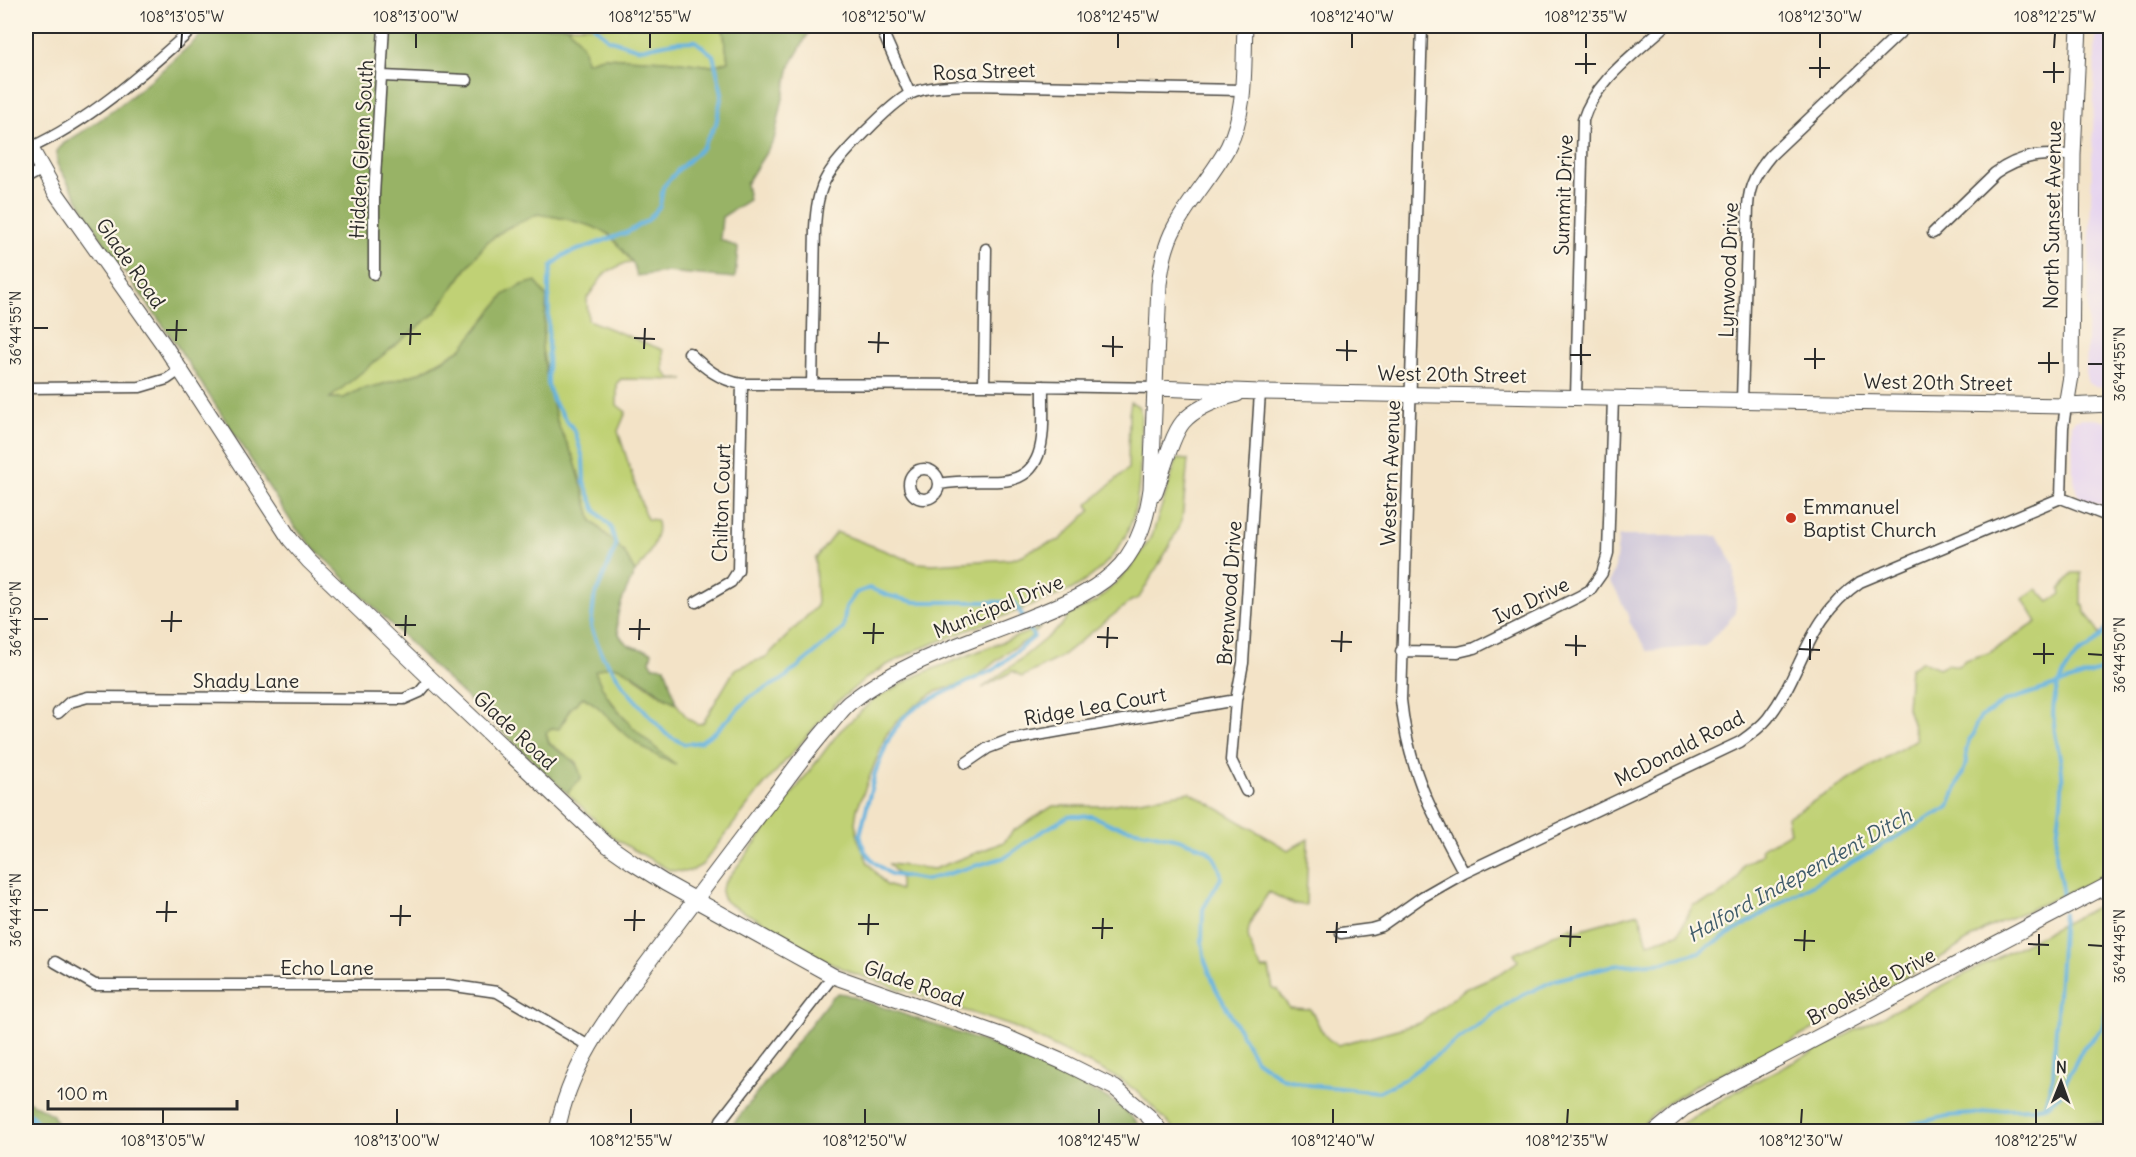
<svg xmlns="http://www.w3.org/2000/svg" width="2136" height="1157" viewBox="0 0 2136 1157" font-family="Delius,sans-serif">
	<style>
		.built { fill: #e5d3f0 }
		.industrial { fill: #c7c0d8 }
		.green { fill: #c0d174; stroke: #767e50; stroke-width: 1.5 }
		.forest { fill: #98b366; stroke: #626f48; stroke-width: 1.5 }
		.sand { fill: #eeda9e; stroke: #8c8264; stroke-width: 1.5 }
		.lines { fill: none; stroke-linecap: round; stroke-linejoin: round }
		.stream { stroke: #65b3df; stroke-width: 4 }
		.river { stroke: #65b3df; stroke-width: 22 }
		.street-casing { stroke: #494742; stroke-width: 13 }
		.secondary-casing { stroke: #494742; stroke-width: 17 }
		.street { stroke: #fff; stroke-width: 10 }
		.secondary { stroke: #fff; stroke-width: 15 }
		.ticks { fill: none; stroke: #2b2b2b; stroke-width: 2 }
		.poi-dot { fill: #c8321e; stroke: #fcf5e5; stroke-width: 2 }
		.labels { text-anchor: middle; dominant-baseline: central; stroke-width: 4.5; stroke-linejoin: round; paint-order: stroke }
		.street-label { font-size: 20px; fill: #2b2b2b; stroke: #fcf5e5 }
		.poi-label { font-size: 20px; fill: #2b2b2b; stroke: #fcf5e5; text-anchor: start }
		.water-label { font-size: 21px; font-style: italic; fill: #3f5b6a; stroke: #fcf5e5 }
		.neatline { fill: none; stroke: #2b2b2b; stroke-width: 2 }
		.ticks-label { font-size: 15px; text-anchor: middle; fill: #2b2b2b }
	</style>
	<rect width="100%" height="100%" fill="#fcf5e5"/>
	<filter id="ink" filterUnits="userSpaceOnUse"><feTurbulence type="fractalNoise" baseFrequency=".0167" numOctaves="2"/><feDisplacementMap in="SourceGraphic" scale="12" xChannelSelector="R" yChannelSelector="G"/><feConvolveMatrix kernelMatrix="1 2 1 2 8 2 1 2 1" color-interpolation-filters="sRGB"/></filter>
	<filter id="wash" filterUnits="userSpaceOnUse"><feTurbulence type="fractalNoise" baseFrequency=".008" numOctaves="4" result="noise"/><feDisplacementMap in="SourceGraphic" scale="24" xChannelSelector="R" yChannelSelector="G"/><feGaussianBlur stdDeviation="1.35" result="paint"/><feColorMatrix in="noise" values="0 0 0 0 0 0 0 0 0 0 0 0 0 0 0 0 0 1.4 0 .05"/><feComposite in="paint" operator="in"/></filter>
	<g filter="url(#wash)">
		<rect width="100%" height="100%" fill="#f3e3c7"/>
		<!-- built -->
		<path class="built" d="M2096 26H2110V387L2093 386 2088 383 2086 377Z
			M2082 418 2110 421V508L2080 498 2076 491 2073 471 2072 424 2075 420Z"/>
		<!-- industrial -->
		<path class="industrial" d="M1619 536H1718L1735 567 1736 613 1705 646 1647 651 1629 621 1630 619 1615 589 1609 582 1615 567Z"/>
		<!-- green -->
		<path class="green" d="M568 26H726L723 29 728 61 712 66 664 60 603 57 586 62Z
			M538 214C561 218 588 221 608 234 617 240 625 254 633 263L623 264 605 273 587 298 588 320 663 350 664 371 670 378 684 380 621 379 617 383V405L626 412 618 431 644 512 647 519 656 520C663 534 646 561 635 572L624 552 592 521 574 458 558 425 548 385 542 348 547 298 473 336 461 349 419 373 380 385 361 389 344 398H329L435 313 469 265 487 242 507 228Z
			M1131 402 1138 406 1141 413C1139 490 1147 546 1071 590L917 650 885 666 865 679 835 704 759 791 702 865 693 870 684 872 669 870 615 839 567 793 581 778 576 762 549 743 546 733 565 720 570 709 583 697 598 706 621 731 673 764 636 732 600 687 594 670 611 665 625 670 662 696 676 703 688 719 697 724 703 723 735 669 766 657 817 606 815 559 836 532 917 563 933 564 1011 559 1023 555 1033 549 1060 540 1091 510 1087 505 1128 469 1129 413Z
			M1177 459 1188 460 1182 520 1168 549 1139 598 1131 601 1059 658 1022 677 1013 671 982 688 1017 662 1061 626 1068 616 1097 601 1130 569 1152 536Z
			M2072 573H2081V605L2084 606 2085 611 2100 635 2110 622V870L2092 882 1985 929 1950 952 1776 1050 1705 1080 1668 1102 1634 1131H1176L1140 1094 1120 1079 1098 1068 1014 1027 855 974 821 958 772 927 729 904C722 899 719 892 724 884L839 732 874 699 920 674 1041 627 1028 640 1010 650 971 681 935 692 917 704 898 720 886 735 857 809 855 823 859 841 868 863 886 885 900 890V877L889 864 934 869 1004 842 1013 831 1053 806H1102L1190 792 1288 850 1308 839 1306 905 1293 904 1269 892C1247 927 1239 931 1262 969H1269L1273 989 1278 990 1289 1008 1310 1009C1321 1025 1319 1036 1338 1045L1420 1023 1465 989 1501 973 1518 961 1514 954 1572 926 1574 931 1639 913 1648 943 1678 934 1693 905 1715 898 1730 888 1738 878 1743 865 1762 854 1761 849C1770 842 1781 839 1790 832L1787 817 1917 739 1907 708 1910 668 1922 661 1939 668 1947 664 1959 666 1965 660 1989 653 2037 622 2023 599 2037 589 2049 602 2061 594 2060 590Z
			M2110 900V1123L2059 1122 2057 1132 1670 1131 1733 1093Z"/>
		<!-- forest -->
		<path class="forest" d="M211 26H568L584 48 586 62 603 57 664 60 712 66 728 61 723 29 726 26H808V34L790 66 774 140 746 184 749 200 722 217 720 239 738 248 735 278 666 272 637 276 633 263 609 234 591 226 566 219 538 214 507 228 487 242 469 265 435 313 330 398H344L361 389 380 385 419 373 443 360 461 349 505 294 522 285 536 281 547 298 542 348 548 385 558 425 574 458 592 521 624 552 635 572C626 592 603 629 629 645 636 649 645 649 652 652L650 661 653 666 665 667 676 703C656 693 634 670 613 666 607 665 600 669 595 671 609 711 644 739 676 765 656 757 639 746 623 732 606 718 604 708 583 697L570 709 559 729 552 728 546 733 549 743C563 757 578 757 581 778L567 793 432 665 313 547 294 526 170 335 104 243 57 164V151L63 144C120 110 163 70 211 26Z
			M838 993 845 994 1021 1055 1109 1099 1124 1109 1145 1131H732L734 1123 831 998Z
			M26 1100 53 1115 58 1127 511 1129 537 1130V1131L121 1132 118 1130 43 1131 26 1113Z"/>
		<!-- sand -->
		<path class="sand" d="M26 1113 43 1131H27L26 1129Z"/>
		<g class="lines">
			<!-- stream -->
			<path class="stream" d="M594 26 608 39 639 49 674 42 695 41 713 55 722 93 716 124 702 148 678 170 663 187 660 206 648 220 628 232 564 255 552 266 549 281 548 385 553 401 575 432 583 458 584 482 596 511 611 527 616 546 594 599 591 627 602 655 629 693 666 734 684 744 700 742 717 730 751 696 782 680 843 629 846 607 856 593 869 588 890 596 915 602H1014L1023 617
				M1026 624 1034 637 995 669 921 704 904 717 889 738 875 773 860 835 864 850 874 862 890 874 926 880 1006 857 1036 835 1069 816H1092L1112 825 1179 839 1206 849 1214 857 1220 870 1221 878 1203 909 1202 941 1205 961 1216 989 1256 1060 1282 1078 1309 1085 1379 1092 1404 1079 1513 1000 1555 980 1610 966 1666 962 1699 952 1784 901 1949 807 1967 762 1966 751 1969 740 1974 734 1976 724 1981 717 2006 701 2100 671 2110 666
				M2063 905C2064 885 2056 869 2056 850 2057 824 2064 799 2062 772 2059 740 2045 714 2060 682 2064 672 2072 658 2081 652 2083 650 2086 649 2089 648 2098 642 2104 632 2110 624
				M2042 1107 2045 1104 2053 1077 2063 913
				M1877 1132 1948 1116 1973 1114 2003 1109 2034 1108 2048 1105 2059 1095 2083 1048 2102 1029 2110 997"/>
			<!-- river -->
			<path class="river" d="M26 1123 33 1132"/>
		</g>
	</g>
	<g filter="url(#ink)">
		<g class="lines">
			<defs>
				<path id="street" d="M880 26 910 94
					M1422 26 1401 700C1408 770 1431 811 1464 873
					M383 76 467 80
					M30 148C93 119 145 71 196 26
					M26 178 41 170
					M1933 233 1995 173C2022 154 2041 154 2073 155
					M374 274V195L384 26
					M689 353C705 368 719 380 742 384L984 385 1156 388
					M812 384 815 228C816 210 818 191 828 175 839 157 891 103 910 94 927 86 950 86 968 85L1243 90
					M984 385 986 249
					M26 388 140 387 167 379 180 370
					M1576 398 1583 120C1594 82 1637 52 1665 26
					M1742 400 1748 206C1749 184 1757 172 1771 155L1907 26
					M909 484a15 15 0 1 1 30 0a15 15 0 1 1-30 0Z
					M940 484C960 480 980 482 1000 481 1052 479 1042 423 1043 386
					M2061 498 2063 427 2066 406
					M696 602 731 582 738 571 742 384
					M1401 651 1458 652 1475 648 1580 596 1590 590 1602 573 1608 553 1613 398
					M58 713 70 702 88 697 404 699 420 692 431 679
					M966 763 988 748 1009 740 1236 700
					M1246 791 1231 760 1236 700 1243 663 1260 392
					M1341 933 1371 929 1381 926 1422 897 1464 873 1740 742C1750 735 1760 728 1768 718 1805 670 1805 620 1860 582L2061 498 2110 517
					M55 962 95 985H448L497 992 589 1046
					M718 1132 721 1120 833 976"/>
				<path id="secondary" d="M26 140 56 193 164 345 290 539 309 561 431 679 606 844 633 863 665 883 833 976 1006 1037 1063 1062 1115 1088 1148 1116 1161 1132
					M1156 388 1260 392 2066 406 2110 404
					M2066 406 2071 376 2073 155 2079 26
					M1155 493C1162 474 1171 436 1183 422 1196 407 1219 399 1237 394
					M557 1132C569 1062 615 1007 655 953 691 905 727 857 763 810 785 782 805 753 828 727 835 719 841 710 849 703 901 662 966 643 1026 619 1060 605 1097 592 1121 565 1140 543 1147 516 1151 489L1159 284C1162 264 1165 245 1175 227 1190 199 1213 175 1228 147 1247 110 1243 66 1245 26
					M1655 1132 1684 1108 1710 1094 2110 884"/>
			</defs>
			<!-- street casing -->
			<use href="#street" class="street-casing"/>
			<!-- secondary casing -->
			<use href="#secondary" class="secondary-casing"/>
			<!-- street -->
			<use href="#street" class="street"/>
			<!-- secondary -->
			<use href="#secondary" class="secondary"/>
		</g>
	</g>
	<!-- ticks -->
	<path class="ticks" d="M181 48 182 33M416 48V33M650 48V33M884 48V33M1118 48V33M1352 48V33M1586 48V33M1820 48V33M2054 48 2055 33M1575 64H1596M1809 68H1830M2043 72H2064M1586 74V53M1820 78V57M2054 83V62M33 328H48M166 330H187M400 334H421M634 338 655 339M176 341 177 320M868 342 889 343M410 345 411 324M1102 346 1123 347M644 349 645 328M1336 350 1357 351M878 353 879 332M1570 355H1591M1113 357V336M1804 359H1825M1347 361V340M2038 363H2059M2088 364H2103M1581 365V344M1815 369V348M2049 373V352M33 619H48M161 621H182M395 625H416M629 629H650M171 632 172 611M863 633H884M405 636 406 615M1097 637 1118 638M639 640 640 619M1331 641 1352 642M873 644 874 623M1565 645 1586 646M1107 648 1108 627M1799 649 1820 650M1341 652 1342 631M2033 654H2054M2088 654 2103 655M1576 656V635M1810 660V639M2044 664V643M33 910H48M156 912H177M390 916H411M624 920H645M166 922 167 901M858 924H879M400 926 401 905M1092 928H1113M634 931 635 910M1326 932H1347M868 935 869 914M1560 936 1581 937M1102 939 1103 918M1794 940 1815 941M1336 943 1337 922M2028 944 2049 945M2088 945 2103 946M1570 947 1571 926M1804 951 1805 930M2039 955V934M163 1124V1109M397 1124V1109M631 1124V1109M865 1124V1109M1099 1124V1109M1333 1124V1109M1567 1124 1568 1109M1801 1124 1802 1109M2036 1124V1109"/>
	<!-- markers -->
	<circle class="poi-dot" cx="1791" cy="518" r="6"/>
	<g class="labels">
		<!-- street labels -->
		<g class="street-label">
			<text transform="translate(984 71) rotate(-2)">Rosa Street</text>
			<text transform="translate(361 149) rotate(-87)">Hidden Glenn South</text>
			<text transform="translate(1563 195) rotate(-88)">Summit Drive</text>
			<text transform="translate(2052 215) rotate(-89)">North Sunset Avenue</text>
			<text transform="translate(131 263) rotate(55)">Glade Road</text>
			<text transform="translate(1728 270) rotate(-88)">Lynwood Drive</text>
			<text transform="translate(1452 374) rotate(1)">West 20th Street</text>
			<text transform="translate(1938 382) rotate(1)">West 20th Street</text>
			<text transform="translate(1390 473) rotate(-88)">Western Avenue</text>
			<text transform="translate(721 503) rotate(-88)">Chilton Court</text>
			<text transform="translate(1229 593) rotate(-86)">Brenwood Drive</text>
			<text transform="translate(1531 600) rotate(-26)">Iva Drive</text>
			<text transform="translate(998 606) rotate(-22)">Municipal Drive</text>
			<text x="246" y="680">Shady Lane</text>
			<text transform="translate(1095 706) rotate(-10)">Ridge Lea Court</text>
			<text transform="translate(515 730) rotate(43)">Glade Road</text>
			<text transform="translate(1679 748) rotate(-27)">McDonald Road</text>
			<text x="327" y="967">Echo Lane</text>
			<text transform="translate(914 983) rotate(19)">Glade Road</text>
			<text transform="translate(1871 986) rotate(-28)">Brookside Drive</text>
		</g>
		<!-- poi labels -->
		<g class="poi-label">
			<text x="1803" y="506">Emmanuel<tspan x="1803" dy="23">Baptist Church</tspan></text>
		</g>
		<!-- water labels -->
		<g class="water-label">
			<text transform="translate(1799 875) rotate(-29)">Halford Independent Ditch</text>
		</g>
	</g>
	<!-- margin -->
	<rect width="2136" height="1157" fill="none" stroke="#fcf5e5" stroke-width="66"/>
	<!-- north arrow -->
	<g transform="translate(2061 1082) rotate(1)" stroke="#fcf5e5" stroke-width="4.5" paint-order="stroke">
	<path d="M0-4.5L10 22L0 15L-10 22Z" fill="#2b2b2b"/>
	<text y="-9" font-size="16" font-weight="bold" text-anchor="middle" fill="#2b2b2b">N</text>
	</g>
	<!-- scale -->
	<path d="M48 1100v9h189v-9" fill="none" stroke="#2b2b2b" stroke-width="3"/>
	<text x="57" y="1100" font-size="18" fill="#2b2b2b" stroke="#fcf5e5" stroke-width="4.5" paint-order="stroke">100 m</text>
	<rect x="33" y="33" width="2070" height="1091" class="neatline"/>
	<g class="ticks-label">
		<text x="182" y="22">108°13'05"W</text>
		<text x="416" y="22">108°13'00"W</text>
		<text x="650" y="22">108°12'55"W</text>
		<text x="884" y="22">108°12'50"W</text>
		<text x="1118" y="22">108°12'45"W</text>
		<text x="1352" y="22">108°12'40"W</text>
		<text x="1586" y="22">108°12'35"W</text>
		<text x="1820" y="22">108°12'30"W</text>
		<text x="2055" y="22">108°12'25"W</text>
		<text transform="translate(16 328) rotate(-90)" y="5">36°44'55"N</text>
		<text transform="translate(2120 364) rotate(-90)" y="5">36°44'55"N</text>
		<text transform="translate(16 619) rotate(-90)" y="5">36°44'50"N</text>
		<text transform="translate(2120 655) rotate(-90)" y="5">36°44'50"N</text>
		<text transform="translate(16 910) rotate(-90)" y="5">36°44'45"N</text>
		<text transform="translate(2120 946) rotate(-90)" y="5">36°44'45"N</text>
		<text x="163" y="1146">108°13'05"W</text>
		<text x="397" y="1146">108°13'00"W</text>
		<text x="631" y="1146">108°12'55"W</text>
		<text x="865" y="1146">108°12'50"W</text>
		<text x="1099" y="1146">108°12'45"W</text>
		<text x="1333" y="1146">108°12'40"W</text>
		<text x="1567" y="1146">108°12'35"W</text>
		<text x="1801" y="1146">108°12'30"W</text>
		<text x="2036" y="1146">108°12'25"W</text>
	</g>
</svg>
